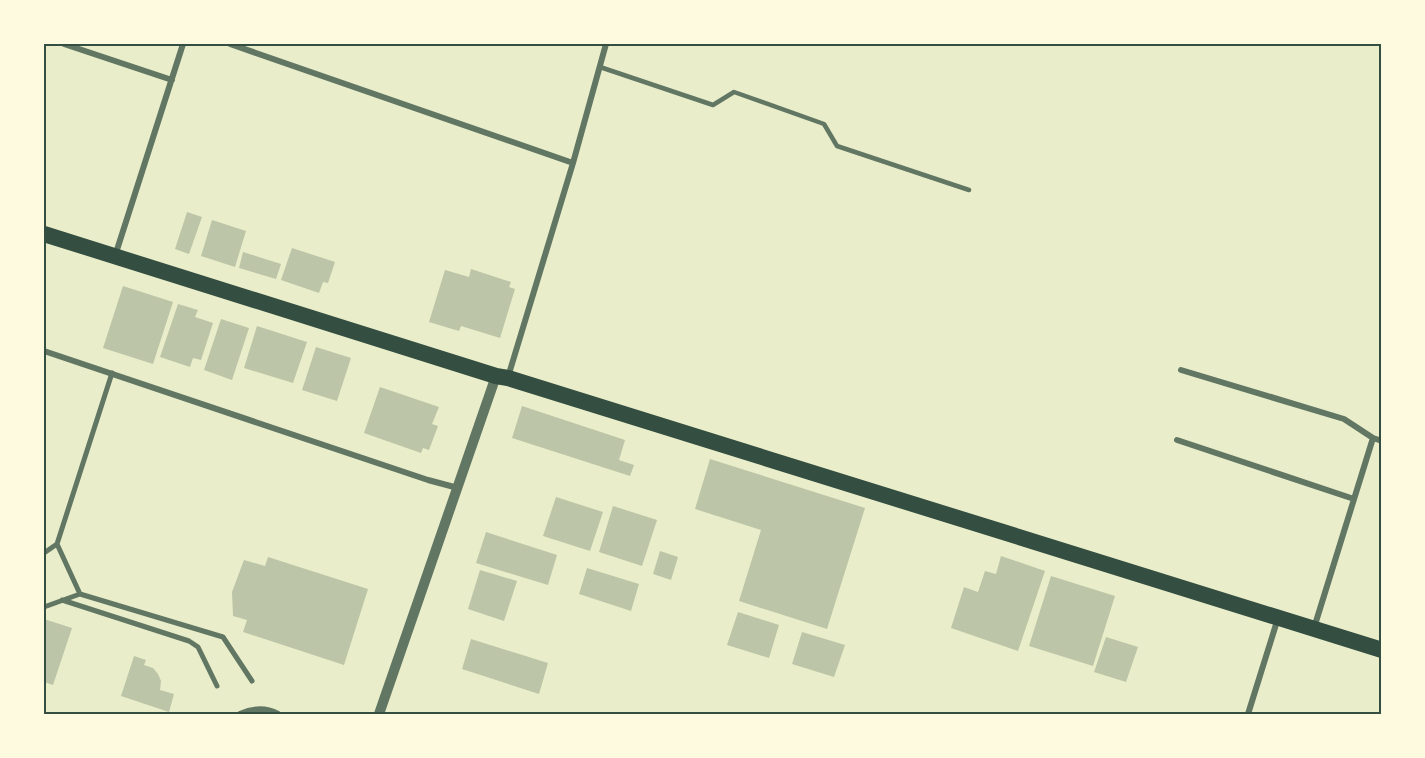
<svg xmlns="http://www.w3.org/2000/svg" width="1425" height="758" viewBox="0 0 1425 758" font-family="Ubuntu,sans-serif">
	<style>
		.building { fill: #bcc5a7 }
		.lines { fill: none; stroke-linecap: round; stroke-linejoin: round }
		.service { stroke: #617663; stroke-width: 4.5 }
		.pedestrian { stroke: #617663; stroke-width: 5 }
		.minor { stroke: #617663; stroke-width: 6 }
		.tertiary { stroke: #617663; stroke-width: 10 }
		.trunk { stroke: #344e41; stroke-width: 16 }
		.neatline { fill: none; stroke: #344e41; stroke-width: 2 }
	</style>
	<rect width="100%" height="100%" fill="#e9edc9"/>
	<!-- building -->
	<path class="building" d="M187 212 202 217 189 254 175 249Z
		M212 220 246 231 235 267 201 256Z
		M292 248 335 262 328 283 323 282 319 293 281 280Z
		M243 252 281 264 276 279 239 268Z
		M471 269 511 282 509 287 515 289 500 338 461 326 459 331 429 322 445 270 469 277Z
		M123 286 173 302 153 364 103 348Z
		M178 304 198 310 195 317 213 323 201 360 193 358 190 367 160 357Z
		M221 319 249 328 232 380 204 370Z
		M257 326 307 342 293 383 244 368Z
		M316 347 351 358 337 401 302 390Z
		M380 387 439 407 432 424 438 426 429 450 423 448 421 453 364 433Z
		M522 406 625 440 619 460 634 465 630 476 512 438Z
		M710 459 865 508 827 629 739 601 761 530 695 509Z
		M556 497 603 512 590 551 543 536Z
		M613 506 657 520 642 566 599 552Z
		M486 532 557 555 548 585 476 563Z
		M660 551 678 557 671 580 653 574Z
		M1001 556 1045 571 1018 651 951 628 964 587 978 592 985 571 996 574Z
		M268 557 368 589 344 665 243 632 247 620 233 616 232 592 244 560 265 566Z
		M587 568 639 584 631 611 579 594Z
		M480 570 517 581 504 621 468 609Z
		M1051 576 1115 596 1093 666 1029 646Z
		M738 612 779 625 769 658 727 645Z
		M44 619 72 628 53 685 44 682Z
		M802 632 845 645 834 677 792 664Z
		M1106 637 1138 647 1126 682 1094 672Z
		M471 639 548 663 539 694 462 669Z
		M134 656 146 660 144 665 153 668 158 674 161 681 160 690 174 694 169 712 121 696Z"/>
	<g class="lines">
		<!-- service -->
		<path class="service" d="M600 67 713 105 734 92 824 124 837 146 969 190"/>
		<!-- pedestrian -->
		<path class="pedestrian" d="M44 553 57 544 112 373
			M80 594 223 637 252 681
			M62 600 189 641 198 647 217 686
			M44 607 80 594 57 544"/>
		<!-- minor -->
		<path class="minor" d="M64 44 172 80
			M230 44 573 163
			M115 256 183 44
			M44 351 428 480 458 488
			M1181 370 1344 419 1373 438
			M508 377 573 163 606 44
			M1177 440 1354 499
			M1314 628 1373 438 1382 441
			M240 714C253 708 265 707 278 714
			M1248 714 1278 618"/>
		<!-- tertiary -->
		<path class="tertiary" d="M379 714C417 601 458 489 496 376"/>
		<!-- trunk -->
		<path class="trunk" d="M44 234 496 376 508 378 1382 650"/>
	</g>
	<!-- border -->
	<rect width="1425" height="758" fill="none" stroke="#fefae0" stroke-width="90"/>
	<rect x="45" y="45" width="1335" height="668" class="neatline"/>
</svg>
